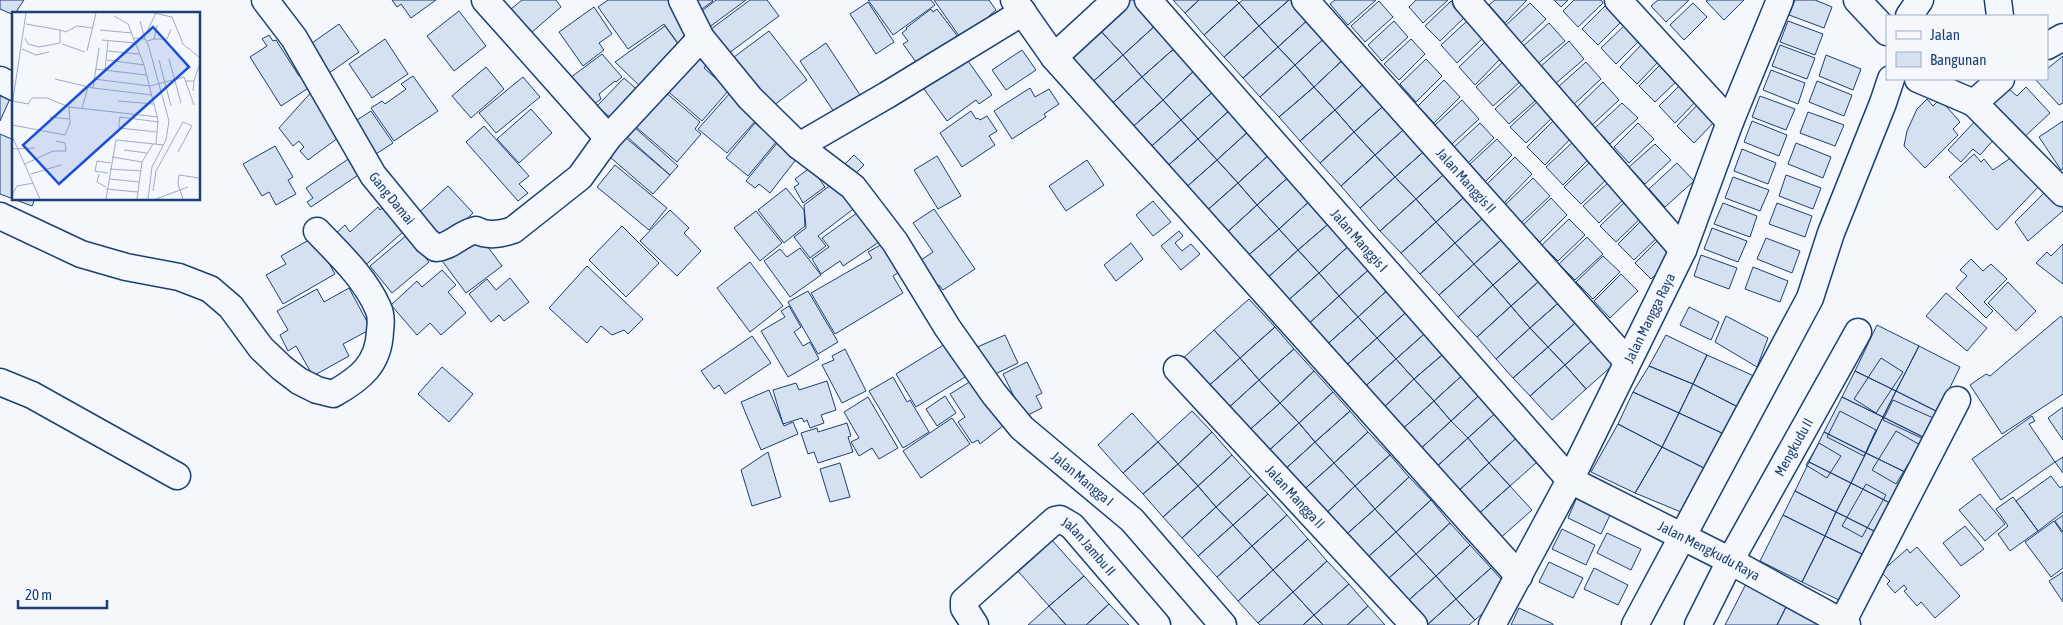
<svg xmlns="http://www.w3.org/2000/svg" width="2063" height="625" viewBox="0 0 2063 625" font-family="'Asap Condensed',sans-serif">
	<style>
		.building { fill: #d5e0f0; stroke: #1d3f73 }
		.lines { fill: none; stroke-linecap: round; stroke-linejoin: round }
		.street-casing { stroke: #1d3f73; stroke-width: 29 }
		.street { stroke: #f4f7fb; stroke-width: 26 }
		.labels { text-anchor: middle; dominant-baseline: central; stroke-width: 4; stroke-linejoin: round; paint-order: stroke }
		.street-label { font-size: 14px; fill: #1d3f73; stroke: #f4f7fb }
		.inset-road { fill: none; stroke: #9eadc5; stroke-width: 1 }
		.view { fill: #1d4ed8; fill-opacity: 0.15; stroke: #1d4ed8; stroke-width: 2.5 }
		.inset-edge { fill: none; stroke: #1d3f73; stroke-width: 2.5 }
	</style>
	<rect width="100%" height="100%" fill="#f4f7fb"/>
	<!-- building -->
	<path class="building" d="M0 0H24L14 15 0 9Z
		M392 0H436L411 18 401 4 397 7Z
		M522 0H556L561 7 532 32 511 9Z
		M608 0H680L696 35 680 46 664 24 628 49 598 7Z
		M685 0H712L713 1 695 14Z
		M716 0H746L704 31 694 17Z
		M750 0H767L779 16 725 56 707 32Z
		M868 0H931L935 5 893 35Z
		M934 0H989L996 10 989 16 994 23 964 43Z
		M1127 0H1136L1157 24 1123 55 1097 27Z
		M1173 0H1199L1185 13Z
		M1199 0H1236L1239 3 1204 35 1185 13Z
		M1243 0H1289L1259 26 1239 3Z
		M1289 0H1298L1312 16 1278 47 1259 26Z
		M1335 0H1376L1348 25 1330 4Z
		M1416 0H1448L1423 23 1409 7Z
		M1495 0H1527L1505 23 1489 5Z
		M1554 0H1568L1561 7Z
		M1574 0H1601L1603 3 1578 27 1563 11Z
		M1658 0H1689L1666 22 1651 6Z
		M1708 0H1744L1724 20 1706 1Z
		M1795 0H1815L1832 7 1824 28 1789 15Z
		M1379 1 1393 17 1365 42 1351 26Z
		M1451 1 1466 16 1440 41 1425 26Z
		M868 2 894 42 876 54 850 14Z
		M1239 3 1259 26 1224 57 1204 35Z
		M1530 3 1546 19 1521 43 1505 26Z
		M1693 3 1707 17 1684 40 1670 25Z
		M1606 5 1622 21 1598 45 1582 29Z
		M594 7 612 34 599 43 604 50 583 66 559 32Z
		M931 9 933 12 937 9 962 42 921 69 903 44 908 41 902 33 907 29 906 28Z
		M459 11 486 46 454 71 427 36Z
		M1312 16 1329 34 1295 65 1278 47Z
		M1394 21 1408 37 1382 61 1368 45Z
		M1467 21 1483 38 1457 63 1441 45Z
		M1788 21 1823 34 1815 55 1780 42Z
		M1549 23 1565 41 1535 66 1520 49Z
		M339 24 359 52 322 78 302 50Z
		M1157 24 1177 46 1142 77 1123 55Z
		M1626 24 1640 40 1616 64 1601 48Z
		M665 26 684 52 645 91 615 62Z
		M1259 26 1278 47 1243 78 1224 57Z
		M1097 27 1123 55 1088 86 1062 58Z
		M769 31 807 80 769 109 730 60Z
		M1329 34 1348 55 1314 87 1295 65Z
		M269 35 273 41 276 40 299 76 308 71 316 83 281 106 250 57 267 46 262 39Z
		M385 39 408 74 372 98 349 64Z
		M1411 39 1425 54 1399 80 1384 64Z
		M1569 41 1584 59 1555 84 1540 67Z
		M1485 42 1501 58 1475 85 1459 67Z
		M1644 42 1661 59 1637 84 1620 67Z
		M826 43 862 98 836 115 800 61Z
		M1780 45 1815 58 1807 79 1772 66Z
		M1177 46 1197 68 1163 100 1142 77Z
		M1278 47 1295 65 1260 97 1243 78Z
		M697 49 710 60 704 68 729 90 702 121 663 87Z
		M1022 50 1036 70 1006 90 992 70Z
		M961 51 992 95 979 104 976 100 947 121 919 82Z
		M602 54 622 77 616 82 615 81 599 94 601 99 593 105 570 78Z
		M1123 55 1142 77 1107 108 1088 86Z
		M1348 55 1369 79 1335 110 1314 87Z
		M1826 55 1861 69 1853 90 1819 76Z
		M2063 56V103L2059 105 2035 79H2047V69Z
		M1426 59 1442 76 1416 102 1400 84Z
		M1664 61 1680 78 1655 102 1639 86Z
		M1503 62 1521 81 1493 106 1476 87Z
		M1586 62 1601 79 1573 105 1557 88Z
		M1295 65 1314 87 1279 117 1260 97Z
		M486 67 504 89 471 118 452 96Z
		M1197 68 1216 89 1181 120 1163 100Z
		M1771 70 1805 83 1798 104 1763 90Z
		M413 76 438 111 394 141 371 108 382 101 385 104 406 89 401 84Z
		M523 77 540 97 496 133 479 113Z
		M1142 77 1163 100 1128 131 1107 108Z
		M624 78 642 94 612 119 597 106Z
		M1369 79 1389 101 1354 132 1335 110Z
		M1444 80 1460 97 1434 123 1418 106Z
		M1684 81 1700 97 1675 123 1659 106Z
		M1817 81 1852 95 1844 116 1809 102Z
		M1603 82 1619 100 1591 126 1575 109Z
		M1521 85 1536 100 1509 124 1495 109Z
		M0 86 13 92 0 121Z
		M1314 87 1335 110 1300 141 1279 117Z
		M2026 87 2050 113 2019 142 1984 109 2009 89 2017 96Z
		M1030 88 1035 97 1049 89 1059 104 1044 114 1046 117 1012 139 994 111Z
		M314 89 342 135 308 160 300 151 304 147 299 141 293 146 279 128Z
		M1216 89 1232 108 1198 139 1181 120Z
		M663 90 700 122 695 129 701 134 677 162 629 121Z
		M730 93 758 118 727 153 698 129Z
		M1760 96 1795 109 1786 130 1752 117Z
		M1927 99 1933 106 1940 99 1960 122 1953 129 1958 135 1925 168 1904 146 1907 131 1917 109Z
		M1163 100 1181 120 1146 151 1128 131Z
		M1462 100 1479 119 1452 144 1435 125Z
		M1702 100 1719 117 1694 143 1677 126Z
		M1389 101 1410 124 1375 155 1354 132Z
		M1538 101 1553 117 1526 143 1510 127Z
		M1622 103 1638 118 1610 144 1595 128Z
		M1232 108 1251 129 1217 160 1198 139Z
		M531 109 552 133 519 163 497 139Z
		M1335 110 1354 132 1320 163 1300 141Z
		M371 111 393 143 368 159 346 127Z
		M971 111 976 119 978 118 980 120 987 116 997 131 989 136 995 145 962 167 940 133Z
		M1808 112 1844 125 1835 146 1800 133Z
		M1555 119 1573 136 1545 165 1527 147Z
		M1977 119 1996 137 1980 155 1973 149 1961 162 1948 150Z
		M1181 120 1198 139 1163 170 1146 151Z
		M1752 121 1787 135 1779 156 1744 142Z
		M2063 121V169L2061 170 2039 137Z
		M755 123 777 141 748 176 726 158Z
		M1480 123 1494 138 1468 163 1454 147Z
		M1638 123 1654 139 1629 163 1614 147Z
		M1410 124 1430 146 1395 177 1375 155Z
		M484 126 529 176 519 184 528 193 518 201 466 142Z
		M633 126 678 166 670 175 625 135Z
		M1251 129 1272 152 1238 183 1217 160Z
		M1354 132 1375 155 1341 186 1320 163Z
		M620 133 670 175 653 194 604 152Z
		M0 134 14 140V199H35L32 206 0 194Z
		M782 137 801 153 770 193 759 184 755 188 746 181Z
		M1198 139 1217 160 1182 191 1163 170Z
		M1497 139 1512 155 1485 182 1469 165Z
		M1575 140 1591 157 1563 185 1546 167Z
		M1796 143 1831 157 1823 178 1788 164Z
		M1655 144 1671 160 1645 184 1629 167Z
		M275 146 293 177 288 180 296 194 276 205 269 192 262 196 243 164Z
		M1430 146 1450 169 1416 199 1395 177Z
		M1742 149 1776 163 1768 184 1734 171Z
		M1272 152 1292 174 1257 205 1238 183Z
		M357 153 367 169 311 207 307 202 313 198 306 188Z
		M1974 154 1981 162 1984 159 1993 170 2015 155 2043 182 1997 230 1949 177Z
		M854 155 864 165 851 178 840 169Z
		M1375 155 1395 177 1360 208 1341 186Z
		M937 156 961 196 938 209 914 170Z
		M1515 157 1532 174 1504 203 1486 185Z
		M1087 160 1104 185 1066 211 1049 186Z
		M1217 160 1238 183 1203 214 1182 191Z
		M1592 160 1609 177 1581 204 1564 187Z
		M1677 163 1694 181 1665 207 1649 189Z
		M615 165 667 208 649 230 597 187Z
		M811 167 825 187 803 203 794 187 799 184 795 179Z
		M1450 169 1471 191 1436 222 1416 199Z
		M1292 174 1313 198 1279 229 1257 205Z
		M1786 175 1821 188 1813 209 1779 196Z
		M1395 177 1416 199 1380 231 1360 208Z
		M1733 177 1769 190 1760 211 1725 198Z
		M1533 178 1550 196 1521 223 1505 205Z
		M836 181 856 207 818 236 826 246 810 258 794 237 806 228 804 205Z
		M1610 181 1626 197 1599 223 1583 206Z
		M1238 183 1257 205 1223 236 1203 214Z
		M448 186 473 213 441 243 415 216Z
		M2050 187 2063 201V211L2028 241 2015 222Z
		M786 188 804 210 805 226 784 243 758 210Z
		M1471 191 1490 212 1455 243 1436 222Z
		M1313 198 1333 220 1298 250 1279 229Z
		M1551 198 1567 215 1540 242 1523 225Z
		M1416 199 1436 222 1401 253 1380 231Z
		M1628 199 1644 215 1616 242 1600 226Z
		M1153 201 1171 222 1153 236 1136 215Z
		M389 202 411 225 362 268 333 236 345 225 350 232 378 207 380 210Z
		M1723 203 1757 216 1750 237 1714 224Z
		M1777 203 1812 216 1805 237 1769 224Z
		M1257 205 1279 229 1244 259 1223 236Z
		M864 208 885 238 843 266 840 261 821 274 812 259 829 247 822 238Z
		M934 209 975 269 943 290 939 285 934 288 923 270 926 267 921 260 933 252 913 223Z
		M670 210 689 228 684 233 701 251 677 276 640 241Z
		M756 211 782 243 760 261 734 228Z
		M1490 212 1509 233 1474 264 1455 243Z
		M1645 217 1661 234 1634 260 1618 244Z
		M1569 219 1585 235 1558 261 1542 245Z
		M1333 220 1353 242 1319 273 1298 250Z
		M1436 222 1455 243 1420 274 1401 253Z
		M622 226 659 263 626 297 589 260Z
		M1712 228 1747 241 1738 262 1704 249Z
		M1279 229 1298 250 1263 282 1244 259Z
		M476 231 502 266 466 293 440 258Z
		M1179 231 1183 236 1175 243 1182 251 1191 244 1200 254 1181 270 1161 246Z
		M1509 233 1527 255 1493 285 1474 264Z
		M407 235 429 262 392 293 370 266Z
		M1662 236 1679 253 1651 279 1635 263Z
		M314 237 335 274 283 304 266 275 286 264 281 256Z
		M1587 237 1603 254 1575 280 1559 264Z
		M1766 238 1800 251 1792 273 1757 259Z
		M1353 242 1374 265 1339 296 1319 273Z
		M884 243 901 271 893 276 903 293 835 334 811 293 872 258 868 252Z
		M1131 243 1143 259 1116 281 1104 265Z
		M1455 243 1474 264 1439 295 1420 274Z
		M2063 244V284L2036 263 2047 252 2051 256Z
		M800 248 821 275 790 297 764 261 780 249 787 257Z
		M1298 250 1319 273 1284 304 1263 282Z
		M1527 255 1546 275 1511 306 1493 285Z
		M1701 255 1737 268 1729 289 1694 276Z
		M1603 256 1620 272 1593 299 1576 282Z
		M1971 259 1983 271 1991 264 2007 279 1984 302 1993 311 1986 318 1956 288 1967 276 1960 270Z
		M750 262 783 306 750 332 717 288Z
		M1474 264 1493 285 1458 317 1439 295Z
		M1374 265 1392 286 1358 317 1339 296Z
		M587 266 643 319 628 334 624 330 612 335 601 326 587 343 549 308Z
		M1753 267 1788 281 1780 302 1745 289Z
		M442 270 456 285 448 292 466 313 441 335 430 323 417 335 391 305 417 281 422 287Z
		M1319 273 1339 296 1305 327 1284 304Z
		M1621 274 1638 291 1610 318 1594 301Z
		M1546 275 1565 297 1530 328 1511 306Z
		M510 278 529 302 504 321 499 315 491 322 469 294 487 279 496 290Z
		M2008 282 2036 311 2016 331 1988 303Z
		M1493 285 1511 306 1477 337 1458 317Z
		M1392 286 1412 307 1377 338 1358 317Z
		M349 288 371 329 343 344 349 356 313 376 296 346 288 351 280 335 288 330 277 311 317 289 324 302Z
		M808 291 838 342 818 354 788 302Z
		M1946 293 1987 328 1967 351 1926 316Z
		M1339 296 1358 317 1323 348 1305 327Z
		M1565 297 1583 316 1548 347 1530 328Z
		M1249 299 1275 327 1240 358 1214 330Z
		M789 306 801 327 794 332 803 346 810 342 819 359 788 377 761 331 785 317 781 311Z
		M1511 306 1530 328 1496 359 1477 337Z
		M1412 307 1431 328 1396 359 1377 338Z
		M1689 307 1719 322 1711 340 1680 325Z
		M1583 316 1599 334 1565 365 1548 347Z
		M1726 316 1768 338 1757 367 1715 342Z
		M2061 316 2063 319V394L2002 434 1970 385 1986 374 1990 376Z
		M1358 317 1377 338 1342 369 1323 348Z
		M1877 325 1919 346 1896 391 1855 371Z
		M1275 327 1294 349 1259 380 1240 358Z
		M1431 328 1449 349 1414 379 1396 359Z
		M1530 328 1548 347 1513 378 1496 359Z
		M1214 330 1240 358 1205 389 1180 361Z
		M1599 334 1621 358 1586 389 1565 365Z
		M1005 335 1018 363 989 377 975 348Z
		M1666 335 1707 355 1693 384 1649 366Z
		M752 336 771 363 725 394 719 385 714 389 701 371Z
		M1377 338 1396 359 1361 390 1342 369Z
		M950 341 970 374 916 407 896 374Z
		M1919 346 1960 367 1938 412 1896 391Z
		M1548 347 1565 365 1530 396 1513 378Z
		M845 349 866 391 842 403 822 365 834 360 832 356Z
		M1294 349 1314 371 1280 403 1259 380Z
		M1449 349 1468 370 1434 401 1414 379Z
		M1707 355 1754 376 1738 407 1693 384Z
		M1240 358 1259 380 1225 411 1205 389Z
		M1881 358 1903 372 1876 413 1854 399Z
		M1396 359 1414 379 1380 411 1361 390Z
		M1027 362 1042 393 1036 396 1042 408 1024 417 1003 374Z
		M1565 365 1586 389 1552 420 1530 396Z
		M1649 366 1693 384 1679 413 1633 392Z
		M442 367 473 394 449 422 418 394Z
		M1468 370 1486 389 1451 421 1434 401Z
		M1314 371 1333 392 1299 423 1280 403Z
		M1855 371 1896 391 1883 417 1842 397Z
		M979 376 1004 425 980 444 978 440 972 443 958 422 965 417 950 394Z
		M893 377 907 402 910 400 929 432 903 448 869 391Z
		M1414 379 1434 401 1399 432 1380 411Z
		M1259 380 1280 403 1245 434 1225 411Z
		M827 381 836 410 821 415 824 423 810 428 807 420 804 422 802 418 783 424 773 390 796 383 799 390Z
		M1693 384 1738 407 1724 434 1679 413Z
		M1486 389 1502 407 1468 438 1451 421Z
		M769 390 784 426 793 422 798 434 761 450 741 402Z
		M1896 391 1938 412 1925 438 1883 417Z
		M1333 392 1350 411 1315 442 1299 423Z
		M1633 392 1679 413 1662 447 1618 424Z
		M945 396 956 413 937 426 926 409Z
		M868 397 898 448 879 459 872 448 859 456 851 442 859 438 844 412Z
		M1842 397 1883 417 1866 453 1824 432Z
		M1893 400 1940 421 1930 442 1883 420Z
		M1434 401 1451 421 1417 452 1399 432Z
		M1280 403 1299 423 1264 455 1245 434Z
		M1502 407 1524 431 1489 463 1468 438Z
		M2063 407V440L2048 418Z
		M1192 411 1212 432 1178 464 1158 442Z
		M1350 411 1368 432 1334 463 1315 442Z
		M1840 411 1876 430 1864 456 1827 437Z
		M1132 413 1158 442 1123 473 1098 445Z
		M1679 413 1724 434 1704 468 1662 447Z
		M2032 416 2035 421 2029 424 2055 462 2001 500 1972 459Z
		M1883 417 1925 438 1907 473 1866 453Z
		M952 418 970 444 921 478 903 451Z
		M1451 421 1468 438 1433 470 1417 452Z
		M847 423 851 436 848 437 853 452 818 463 814 452 808 454 801 433 817 428 818 432Z
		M1299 423 1315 442 1281 473 1264 455Z
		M1618 424 1662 447 1635 493 1591 472Z
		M1524 431 1545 455 1510 486 1489 463Z
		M1896 431 1920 445 1896 484 1872 470Z
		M1212 432 1232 455 1198 486 1178 464Z
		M1368 432 1390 455 1355 486 1334 463Z
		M1824 432 1866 453 1851 483 1809 462Z
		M1468 438 1489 463 1455 494 1433 470Z
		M1158 442 1178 464 1143 494 1123 473Z
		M1315 442 1334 463 1299 494 1281 473Z
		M1819 443 1841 456 1827 478 1806 465Z
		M1662 447 1704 468 1681 512 1635 493Z
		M768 452 781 497 752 506 741 470Z
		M1866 453 1907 473 1892 504 1851 483Z
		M1232 455 1251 476 1216 507 1198 486Z
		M1390 455 1409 477 1375 509 1355 486Z
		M2063 457V473L2055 462Z
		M1809 462 1851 483 1836 512 1795 491Z
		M840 463 850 497 830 502 820 469Z
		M1334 463 1355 486 1321 518 1299 494Z
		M1489 463 1510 486 1475 517 1455 494Z
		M1178 464 1198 486 1163 517 1143 494Z
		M1251 476 1268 494 1233 525 1216 507Z
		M2051 476 2060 488 2063 486V512L2038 531 2016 501Z
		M1409 477 1431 500 1396 532 1375 509Z
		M1851 483 1892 504 1878 533 1836 512Z
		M1866 484 1886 495 1862 537 1842 526Z
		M1198 486 1216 507 1182 538 1163 517Z
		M1355 486 1375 509 1340 540 1321 518Z
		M1510 486 1532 510 1497 541 1475 517Z
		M1795 491 1836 512 1825 536 1783 515Z
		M1268 494 1287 515 1252 546 1233 525Z
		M1980 494 2005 524 1985 541 1959 510Z
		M1577 497 1611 513 1601 534 1568 518Z
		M2013 497 2038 531 2010 551 1998 534 2008 526 1996 509Z
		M1431 500 1450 523 1416 554 1396 532Z
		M1216 507 1233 525 1198 556 1182 538Z
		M1375 509 1396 532 1361 563 1340 540Z
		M1836 512 1878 533 1866 556 1825 536Z
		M1287 515 1308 539 1273 570 1252 546Z
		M1783 515 1825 536 1802 582 1760 561Z
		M2063 515V532L2055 521Z
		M2054 521 2063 534V568L2051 577 2025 542Z
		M1450 523 1470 545 1436 576 1416 554Z
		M1233 525 1252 546 1217 577 1198 556Z
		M1965 526 1984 549 1961 566 1943 543Z
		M1562 529 1595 545 1586 565 1552 549Z
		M1396 532 1416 554 1381 585 1361 563Z
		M1607 533 1641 549 1631 570 1597 553Z
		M1825 536 1866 556 1843 602 1802 582Z
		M1050 538 1084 576 1049 606 1016 569Z
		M1308 539 1327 561 1293 592 1273 570Z
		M1470 545 1491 568 1456 599 1436 576Z
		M1252 546 1273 570 1238 601 1217 577Z
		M1917 547 1960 596 1935 618 1921 602 1917 606 1904 591 1907 589 1904 585 1895 593 1887 584 1890 581 1881 572 1907 549 1910 553Z
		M1416 554 1436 576 1401 607 1381 585Z
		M1327 561 1349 584 1314 615 1293 592Z
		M1549 562 1583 578 1573 598 1539 582Z
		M1491 568 1510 589 1475 620 1456 599Z
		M1594 568 1628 585 1618 605 1584 589Z
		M1273 570 1293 592 1258 623 1238 601Z
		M2063 572V602L2049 581Z
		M1084 576 1109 604 1086 625H1066L1049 606Z
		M1436 576 1456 599 1427 625H1417L1401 607Z
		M1748 580 1789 601 1777 625H1725Z
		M1349 584 1368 606 1347 625H1323L1314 615Z
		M1293 592 1314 615 1303 625H1260L1258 623Z
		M1456 599 1475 620 1469 625H1427Z
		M1789 601 1829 625H1777Z
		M1109 604 1129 625H1086Z
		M1049 606 1066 625H1028Z
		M1368 606 1385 625H1347Z
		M1519 608 1553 624V625H1511Z
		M1314 615 1323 625H1303Z"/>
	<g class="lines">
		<defs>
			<g id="street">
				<path id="s1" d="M265 0 294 38 373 175 427 241 436 248C451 247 461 233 476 230 488 237 501 234 513 230L580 177 608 138 701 38"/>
				<path d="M485 0 608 138"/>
				<path id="s2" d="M682 0 701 38 750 98 799 146 853 187 895 242 947 327 994 394 1022 428 1132 520 1223 625"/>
				<path d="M1014 0 1054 57 1519 576"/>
				<path id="s3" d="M1148 0 1570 480 1721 556 1847 625"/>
				<path id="s4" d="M1305 0 1627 361"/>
				<path d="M1466 0 1683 250"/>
				<path d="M1618 0 1730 122"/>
				<path d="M1857 0 1887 32"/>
				<path d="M1998 0 2000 16"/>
				<path d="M1909 16 1920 0"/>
				<path d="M2047 46 2063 37"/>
				<path d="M1054 57 1116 0"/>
				<path d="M1918 79 1974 103 2001 79"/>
				<path d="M0 80 14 87"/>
				<path d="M1974 103 2063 193"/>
				<path d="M799 146 887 95 1023 12"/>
				<path d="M0 216 81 254 126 267 179 277 210 289 231 307 261 348 282 368 299 381 317 390 333 394C360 379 379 364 380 331 381 324 381 314 378 308 365 278 339 254 317 231"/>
				<path id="s5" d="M1177 369 1414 625"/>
				<path d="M0 382 32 395 177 476"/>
				<path id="s6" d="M975 625 964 608V601L1055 520 1060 519 1072 526 1157 625"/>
				<path id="s7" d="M1492 625 1570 480 1683 250 1730 122 1780 0"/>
				<path d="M1635 625 1810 298 1831 233 1883 103 1891 79"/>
				<path id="s8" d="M1698 625 1730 561 1858 332"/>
				<path d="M1841 625 1957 400"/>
			</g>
		</defs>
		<!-- street casing -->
		<use href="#street" class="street-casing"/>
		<!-- street -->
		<use href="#street" class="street"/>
	</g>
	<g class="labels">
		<!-- street labels -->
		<g class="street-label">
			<text stroke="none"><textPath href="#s4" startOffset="242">Jalan Manggis II</textPath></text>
			<text stroke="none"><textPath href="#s1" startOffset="236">Gang Damai</textPath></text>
			<text stroke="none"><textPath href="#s3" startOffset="320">Jalan Manggis I</textPath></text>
			<text stroke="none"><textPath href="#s7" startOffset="345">Jalan Mangga Raya</textPath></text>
			<text stroke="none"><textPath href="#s8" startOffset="202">Mengkudu II</textPath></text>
			<text stroke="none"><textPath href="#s2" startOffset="630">Jalan Mangga I</textPath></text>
			<text stroke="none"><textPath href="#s5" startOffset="174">Jalan Mangga II</textPath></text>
			<text stroke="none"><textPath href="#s6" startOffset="194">Jalan Jambu II</textPath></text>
			<text stroke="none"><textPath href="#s3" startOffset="795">Jalan Mengkudu Raya</textPath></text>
		</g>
	</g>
	<!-- overview -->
	<g transform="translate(12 12)">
		<rect width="188" height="188" fill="#f4f7fb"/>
		<path class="inset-road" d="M142 1 160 5 171 32 187 45M102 4 116 12 132 53 146 108 144 132M128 9 133 27M48 18 54 20 65 14 81 16M88 18 120 21M138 20 136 17 144 1M13 26 16 32 27 35 48 31V18L14 12M122 26 133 27 136 32 157 109 154 128 140 155 136 187M142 27H155L159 17M90 28 123 31M135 29 142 27 145 13M50 32 73 40M10 37 24 43 37 40M75 39 84 1M95 39 127 42M157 47 169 91M95 48 132 53M147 48 159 94M83 57 134 63M93 58 96 29M43 67 81 76 140 83M82 67 138 74 172 65 182 93M174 69H182L181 79M182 69 187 54M81 76 87 36M1 89 16 92 20 86H35L57 95 146 105M106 89 142 92M0 94 14 1M70 96 76 75M38 105 57 107M0 113 53 123 58 111 57 95M145 120 107 116V111L108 105 147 110M0 124 28 187M0 137 23 136M112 138 135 141M100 145 130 150M13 152 41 139H54L53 131 44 129M98 157 129 159M96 161 83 159 85 149 99 151M19 162 49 153M87 162 85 170 94 175M98 167 127 170M94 177 126 180M141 179 144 159 171 110 180 114 166 140M0 183 5 174 22 171M94 187 104 128 152 133M125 187 130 150 141 132M144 187 176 175M171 187 166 172 167 163 187 166"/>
		<path class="view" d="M141 15 177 55 47 172 11 133Z"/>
		<rect width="188" height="188" class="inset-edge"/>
	</g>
	<!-- legend -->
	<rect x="1886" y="15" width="162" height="65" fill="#f4f7fb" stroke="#9eadc5"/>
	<rect x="1896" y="31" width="25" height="8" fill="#f4f7fb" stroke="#9eadc5"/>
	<text x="1930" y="40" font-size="15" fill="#1d3f73">Jalan</text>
	<rect x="1896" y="52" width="25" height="15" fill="#d5e0f0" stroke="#9eadc5"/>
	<text x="1930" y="65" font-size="15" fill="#1d3f73">Bangunan</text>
	<!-- scale -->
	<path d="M18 600v8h89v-8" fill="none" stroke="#1d3f73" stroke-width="2.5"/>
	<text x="25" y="600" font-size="15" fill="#1d3f73" stroke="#f4f7fb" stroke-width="4" paint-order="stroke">20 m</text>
</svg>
